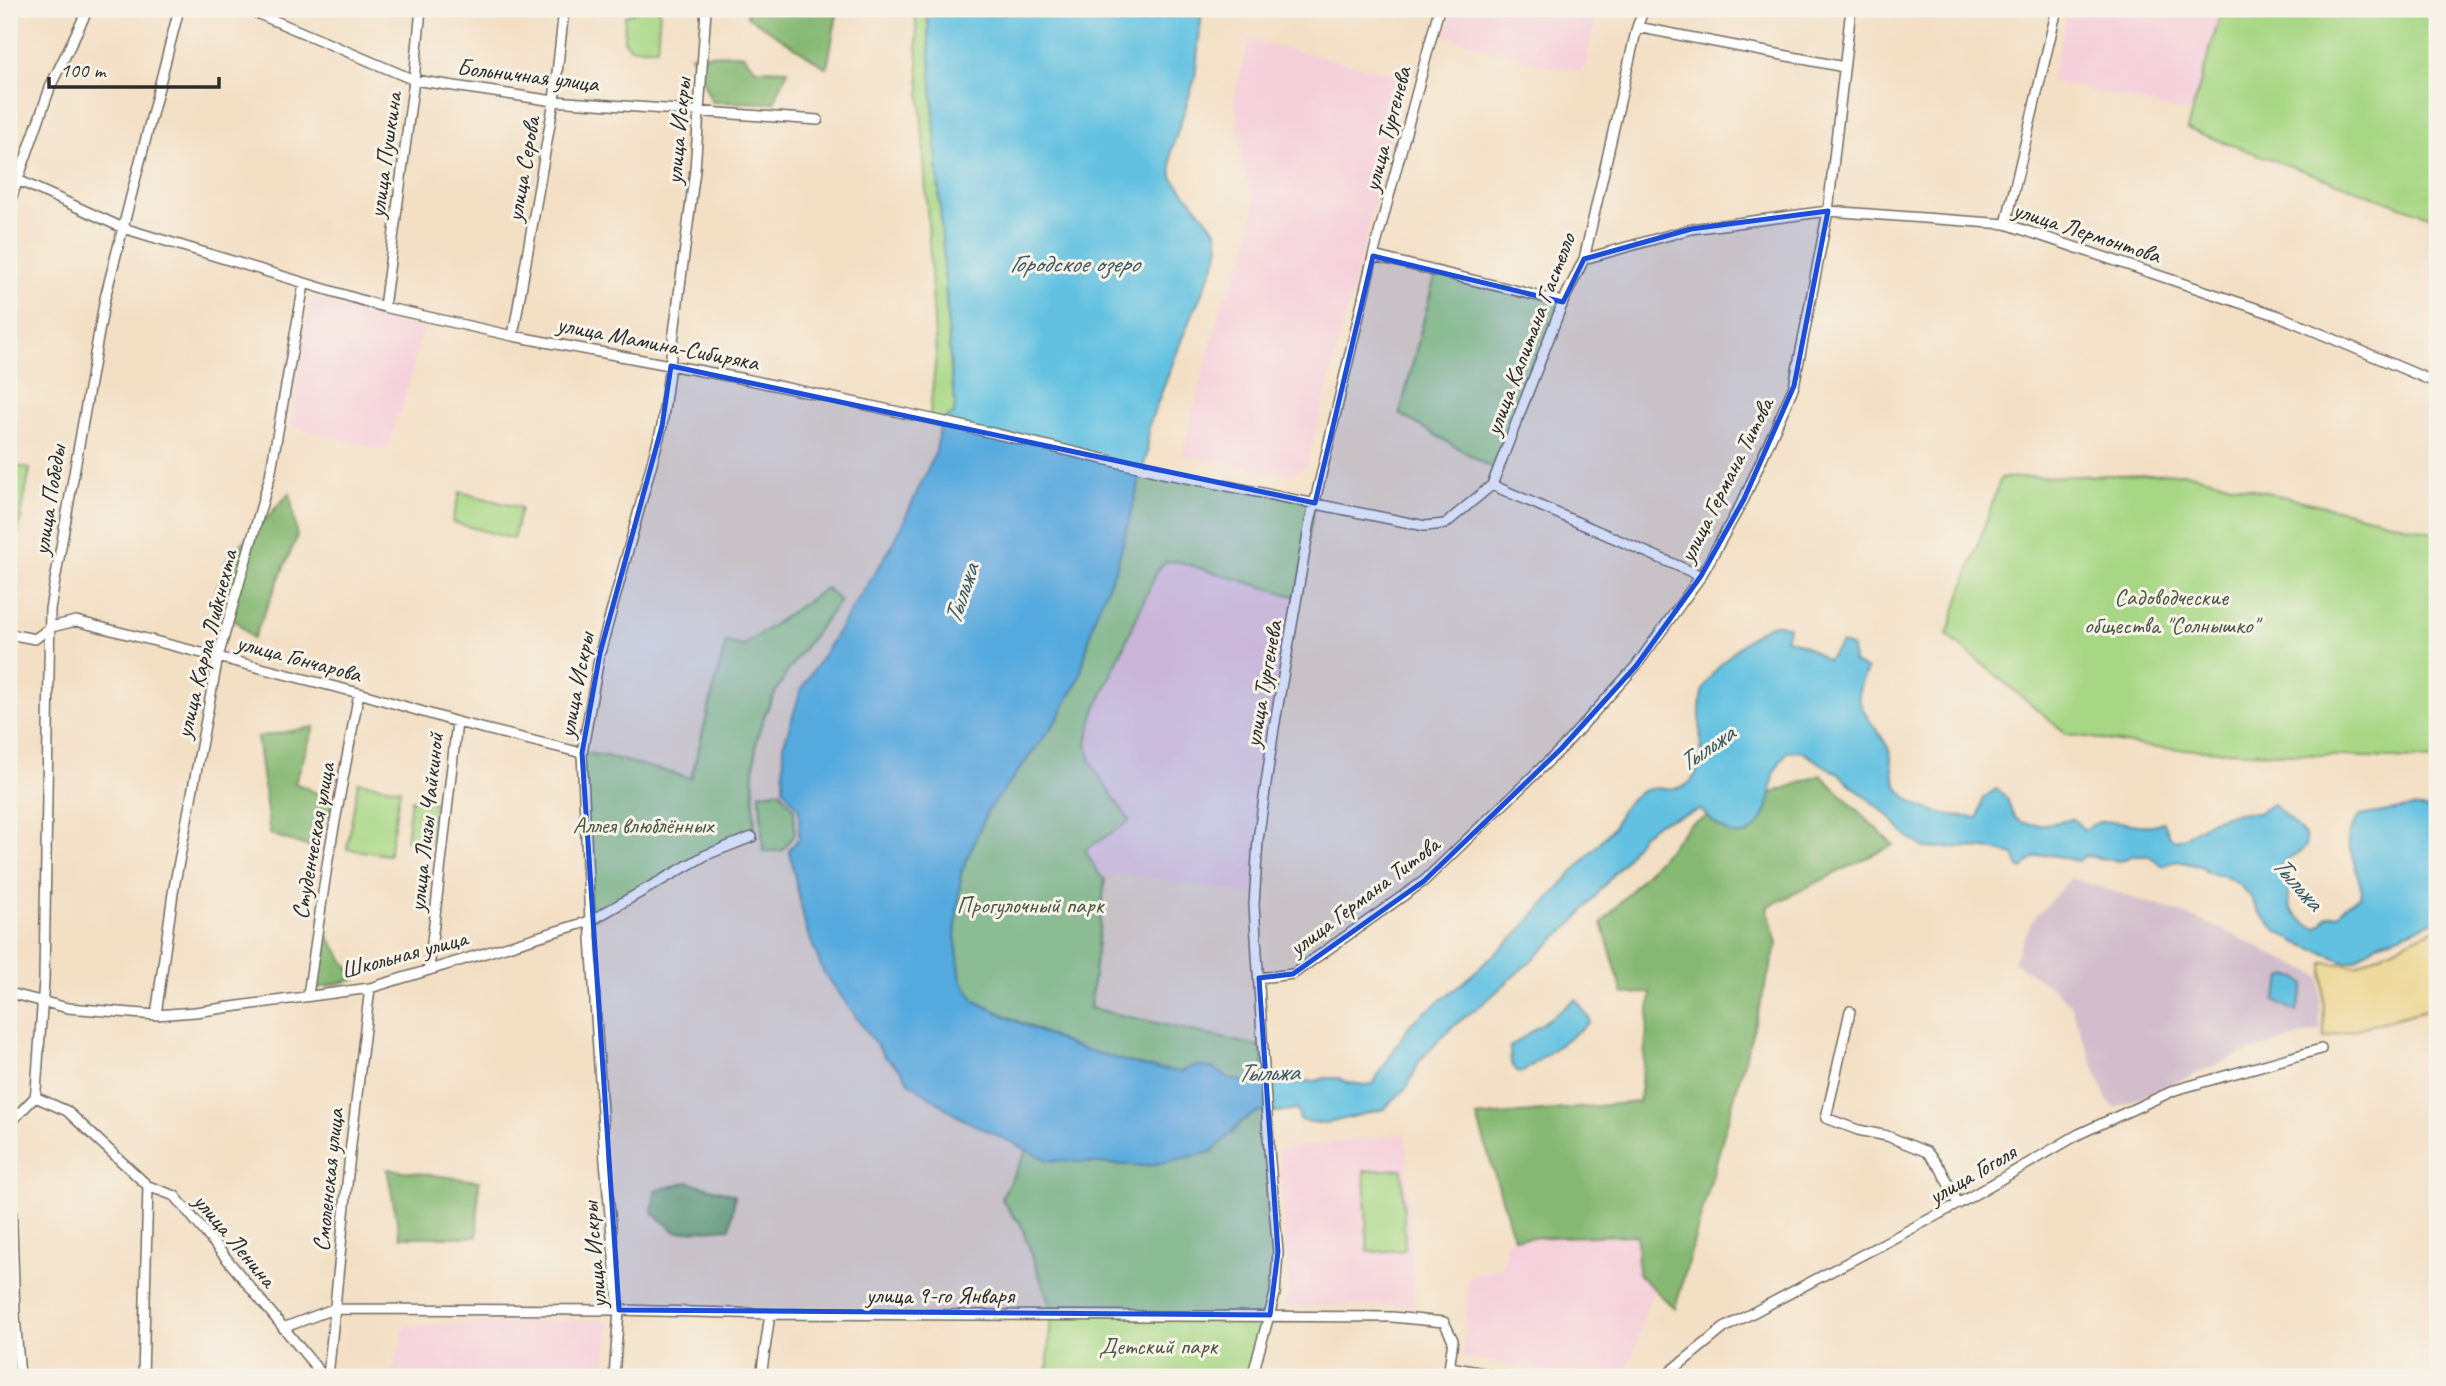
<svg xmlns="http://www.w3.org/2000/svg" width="2446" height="1386" viewBox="0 0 2446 1386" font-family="Caveat,sans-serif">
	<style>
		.built { fill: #f5cfda }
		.industrial { fill: #d1bdcb }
		.green { fill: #a7d784; stroke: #698158; stroke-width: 2 }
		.forest { fill: #85b872; stroke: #58724e; stroke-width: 2 }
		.sand { fill: #eeda9e; stroke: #8c8264; stroke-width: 2 }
		.water { fill: #62c1e1; stroke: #467686; stroke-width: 2 }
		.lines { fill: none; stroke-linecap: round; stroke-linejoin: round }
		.street-casing { stroke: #716a61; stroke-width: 12 }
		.street { stroke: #fff; stroke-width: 9 }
		.marked { fill: #1d4ed8; fill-opacity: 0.2; stroke: #1d4ed8; stroke-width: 5; stroke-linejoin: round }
		.labels { text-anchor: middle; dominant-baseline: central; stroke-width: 6; stroke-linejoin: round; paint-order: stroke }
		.street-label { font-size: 24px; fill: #2b2b2b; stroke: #f7f3e8 }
		.park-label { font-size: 24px; fill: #4a5641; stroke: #f7f3e8 }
		.water-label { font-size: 26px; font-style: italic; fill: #3c5862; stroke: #f7f3e8 }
	</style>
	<rect width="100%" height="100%" fill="#f7f3e8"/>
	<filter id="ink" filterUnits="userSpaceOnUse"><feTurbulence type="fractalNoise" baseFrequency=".0143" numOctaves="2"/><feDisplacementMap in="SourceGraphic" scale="14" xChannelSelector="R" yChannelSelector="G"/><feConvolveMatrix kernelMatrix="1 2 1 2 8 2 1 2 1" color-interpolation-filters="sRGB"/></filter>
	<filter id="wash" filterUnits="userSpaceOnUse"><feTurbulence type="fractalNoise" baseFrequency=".00686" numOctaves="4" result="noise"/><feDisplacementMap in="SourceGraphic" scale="28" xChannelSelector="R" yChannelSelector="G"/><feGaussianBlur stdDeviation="1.57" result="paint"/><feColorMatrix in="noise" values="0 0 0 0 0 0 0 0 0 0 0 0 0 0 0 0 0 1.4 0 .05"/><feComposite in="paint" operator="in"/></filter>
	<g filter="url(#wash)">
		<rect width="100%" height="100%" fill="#f3dfc4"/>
		<!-- built -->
		<path class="built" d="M1453 9H1598L1585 66 1580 71 1544 65 1446 36Z
			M2068 9H2222L2192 114 2051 81Z
			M1249 40 1404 76 1367 234 1307 466 1289 475 1182 455 1219 311 1245 257 1254 207 1244 171 1234 98Z
			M312 297 423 329 400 416 397 415 388 451 294 427 291 425 297 392 293 390Z
			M1169 560 1297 597 1254 896 1120 873 1105 880 1098 873 1085 849 1130 821 1102 781 1090 760 1087 742 1089 727 1159 569Z
			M1406 1134 1414 1305 1283 1306 1289 1290 1278 1149Z
			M1650 1224 1668 1240 1626 1377H1579L1463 1357 1469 1277 1503 1267 1507 1240Z
			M610 1320 604 1377H390L406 1325Z"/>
		<!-- industrial -->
		<path class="industrial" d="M2071 878 2178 912 2221 929 2320 977V1030L2244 1053 2115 1108 2107 1100 2069 1002 2048 985 2013 962 2032 921Z"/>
		<!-- green -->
		<path class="green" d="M634 9H660L657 48H631L624 41 625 16 634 12Z
			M915 9H927L951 373 955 402 954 414 941 421 931 419 930 413 936 355Z
			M2222 9H2437V219L2187 129Z
			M1436 271 1563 302 1497 471 1400 414Z
			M9 464 30 469 17 537 9 535Z
			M1143 468 1315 503 1297 597 1176 561 1165 562 1158 569 1094 713 1087 742 1090 760 1102 781 1130 821 1085 850 1098 873 1105 880 1090 1008 1262 1047 1265 1083 1256 1084 1230 1079 1214 1069 1193 1066 1181 1072 1147 1067 1072 1046 975 1001 961 980 955 936 961 873 987 812 1057 720 1079 679 1095 616 1117 565Z
			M2186 473 2437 533V760L2156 748 2067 734 1947 635 2001 478Z
			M460 492 521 508 513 539 452 522Z
			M826 588 840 601C810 641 776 679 760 728 751 756 754 804 755 835L706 855 590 921 582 753 606 756 691 778 726 642 743 646Z
			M358 782 400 789 389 855 347 849Z
			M780 791 794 808 795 834 782 851H763L760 793Z
			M411 799 435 802 430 842 406 840Z
			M1258 1112H1267L1278 1252 1275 1294 1252 1377H1047L1051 1315 1049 1302 1020 1222 1014 1217 1001 1198 1027 1150 1048 1160 1146 1166 1232 1134 1243 1120Z
			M1402 1169 1405 1250 1368 1252 1364 1171Z"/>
		<!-- forest -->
		<path class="forest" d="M747 9H838L827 68 747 16Z
			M742 54 756 69 788 70 774 103 712 102 691 55Z
			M290 493 297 537 253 639 214 597 227 559Z
			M314 727 295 783 336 802 309 847 270 834 257 737Z
			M1821 775 1893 845 1767 907 1777 944 1675 1309 1638 1274 1637 1235 1514 1238 1477 1117 1639 1102 1651 993 1623 994 1602 923 1691 823Z
			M324 930 356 979 315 989Z
			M387 1169 479 1181 477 1237H400Z
			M689 1182 735 1195 730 1228 676 1232 652 1212 655 1190Z"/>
		<!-- sand -->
		<path class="sand" d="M2437 928V1007L2324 1038 2323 963 2356 965Z"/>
		<!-- water -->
		<path class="water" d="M927 9H1202L1195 78 1171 152 1172 177 1217 232 1219 247 1215 263 1186 329 1149 425 1147 455 1143 468 1117 565 1095 616 1079 679 1057 720 987 812 961 873 955 936 961 980 975 1001 1013 1020 1072 1046 1147 1067 1181 1072 1193 1066 1204 1067 1214 1069 1230 1079 1256 1084 1316 1081 1325 1078H1338L1349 1083 1366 1085 1373 1084 1410 1024 1465 981 1516 935 1614 827C1619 812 1632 792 1649 789 1667 786 1687 795 1696 773 1706 747 1696 719 1702 693 1707 673 1754 629 1774 624 1779 623 1783 625 1789 627L1785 638 1805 646 1827 660 1842 643 1852 648 1853 662 1867 670C1864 676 1860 684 1859 691 1857 712 1880 730 1888 748 1895 764 1890 784 1906 797 1925 813 1954 816 1978 818L1983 798 1996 789C2014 801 2005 802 2014 816 2023 831 2060 822 2074 819L2084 830C2089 827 2095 823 2100 822 2123 817 2139 832 2163 822L2169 836 2175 840 2183 838 2212 820 2237 813H2257L2273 804 2305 835 2306 846C2299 856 2284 857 2280 866 2275 874 2282 878 2286 885 2290 892 2287 900 2290 907 2294 916 2308 925 2316 928L2323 923 2328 916 2339 914 2345 906 2361 896 2362 890 2348 841 2349 833 2359 816 2412 807 2436 810 2437 920 2377 944 2356 959 2346 962 2298 943 2277 931 2258 911 2251 897 2238 884 2224 876 2208 873 2200 866 2177 861 2162 866 2148 856H2132L2120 861 2086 856 2078 861C2065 859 2044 849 2031 860 2028 863 2026 867 2023 869L2019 867 2014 855 1994 850 1964 847 1924 848 1903 833 1890 817 1838 774 1801 751 1787 752C1783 758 1778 764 1775 771 1771 783 1772 797 1767 809 1750 852 1724 835 1701 810L1660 822 1642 835 1624 862 1575 921 1485 1002 1452 1027 1420 1060 1408 1086 1384 1109 1324 1124 1300 1120 1297 1109 1279 1112H1258L1243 1120 1212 1152 1146 1166 1048 1160 960 1118 909 1082 900 1069 885 1057 823 971 806 929 789 850 799 838V809L783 788 784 744 801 690 894 542 936 451 941 421 954 414 955 402 951 373Z
			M2287 975 2297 978 2305 985 2296 1012 2275 1000 2283 977Z
			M1576 999 1590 1020 1589 1023 1523 1072 1517 1071 1511 1063 1510 1047Z"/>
	</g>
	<g filter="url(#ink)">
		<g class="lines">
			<defs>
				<path id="street" d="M247 9 414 80 554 101 818 120
					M9 14 11 9
					M1637 27 1844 67
					M9 176 123 228 384 307 513 336 750 380 941 421 1163 473 1425 526 1445 524 1492 485 1563 302 1584 259 1637 27 1644 9
					M9 205 51 85 88 9
					M2006 224 2057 9
					M1373 256 1563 302
					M1584 259 1691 229 1828 211 2006 224 2279 316 2437 383
					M384 307 414 80 421 9
					M513 336 554 101 564 9
					M1492 485 1701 576
					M9 634 35 639 51 627 76 621 359 693 457 722 582 753
					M429 968 457 722
					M1259 978 1293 974 1424 881 1562 748 1636 666 1701 576 1744 499 1794 386 1828 211 1851 9
					M9 993 68 1008 156 1015 195 1012 370 988 590 921 706 855 752 837
					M308 995 328 859 359 693
					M1850 1011 1826 1118 1858 1130 1887 1136 1927 1152 1941 1169 1958 1204
					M156 1015 173 893 218 657 270 476 304 284
					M35 1097 67 1111 148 1186 175 1196 324 1377
					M9 1124 35 1097 36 1090 44 981 50 609 105 298 179 9
					M9 1139 15 1316 9 1324
					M15 1316 20 1377
					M283 1328 333 1309 619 1310 770 1314 1392 1317 1444 1322 1453 1340 1448 1377
					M1450 1367 1505 1377
					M143 1377 148 1186
					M328 1377 351 1144 370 988
					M614 1377 619 1310 605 1161 590 921 582 753 600 653 662 426 695 170 706 9
					M761 1377 770 1314
					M1252 1377 1275 1294 1278 1252 1269 1150 1254 905 1258 840 1274 728 1310 522 1373 256 1439 9
					M1664 1377 1724 1328 1958 1204 2079 1134 2175 1090 2321 1049"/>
			</defs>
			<!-- street casing -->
			<use href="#street" class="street-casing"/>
			<!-- street -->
			<use href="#street" class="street"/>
		</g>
	</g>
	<!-- marked area -->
	<path class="marked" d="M1828 211 1794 386 1744 499 1701 576 1636 666 1562 748 1424 881 1293 974 1259 978 1278 1252 1270 1315 619 1310 582 753 600 653 662 426 671 366 1315 503 1373 256 1563 302 1584 259 1691 229Z"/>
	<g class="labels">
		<!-- street labels -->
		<g class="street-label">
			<text transform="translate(528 75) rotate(7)">Больничная улица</text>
			<text transform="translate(1387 129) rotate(-75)">улица Тургенева</text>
			<text transform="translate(678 131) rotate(-85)">улица Искры</text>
			<text transform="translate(385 155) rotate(-82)">улица Пушкина</text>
			<text transform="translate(523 169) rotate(-80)">улица Серова</text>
			<text transform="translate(2087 232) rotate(18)">улица Лермонтова</text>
			<text transform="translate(1530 334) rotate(-69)">улица Капитана Гастелло</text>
			<text transform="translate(658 343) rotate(11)">улица Мамина-Сибиряка</text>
			<text transform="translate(1726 480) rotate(-63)">улица Германа Титова</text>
			<text transform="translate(49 500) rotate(-81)">улица Победы</text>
			<text transform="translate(206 644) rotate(-76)">улица Карла Либкнехта</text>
			<text transform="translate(299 658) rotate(15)">улица Гончарова</text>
			<text transform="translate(1263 684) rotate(-80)">улица Тургенева</text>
			<text transform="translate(576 685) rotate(-79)">улица Искры</text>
			<text transform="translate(426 822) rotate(-84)">улица Лизы Чайкиной</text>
			<text transform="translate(313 841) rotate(-80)">Студенческая улица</text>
			<text transform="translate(1364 896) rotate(-37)">улица Германа Титова</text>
			<text transform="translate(404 954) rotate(-15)">Школьная улица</text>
			<text transform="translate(1972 1174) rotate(-30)">улица Гоголя</text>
			<text transform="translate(328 1180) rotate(-84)">Смоленская улица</text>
			<text transform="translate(235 1240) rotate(50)">улица Ленина</text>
			<text transform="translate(594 1255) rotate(-95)">улица Искры</text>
			<text x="940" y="1295">улица 9-го Января</text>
		</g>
		<!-- park labels -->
		<g class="park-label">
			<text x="2171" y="597">Садоводческие<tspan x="2171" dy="28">общества "Солнышко"</tspan></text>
			<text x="643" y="825">Аллея влюблённых</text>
			<text x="1030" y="905">Прогулочный парк</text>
			<text x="1158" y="1346">Детский парк</text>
		</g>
		<!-- water labels -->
		<g class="water-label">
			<text x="1074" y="263">Городское озеро</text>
			<text transform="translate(961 594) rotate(-71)">Тыльжа</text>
			<text transform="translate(1706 748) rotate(-34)">Тыльжа</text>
			<text transform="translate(2298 883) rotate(49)">Тыльжа</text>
			<text transform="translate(1268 1072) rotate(-1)">Тыльжа</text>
		</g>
	</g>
	<!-- margin -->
	<rect width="2446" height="1386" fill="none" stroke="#f7f3e8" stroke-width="35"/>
	<!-- scale -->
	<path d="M49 77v10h170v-10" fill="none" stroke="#2b2b2b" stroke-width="3.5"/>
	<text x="60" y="77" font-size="21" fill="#2b2b2b" stroke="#f7f3e8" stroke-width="5" paint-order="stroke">100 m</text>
</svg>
